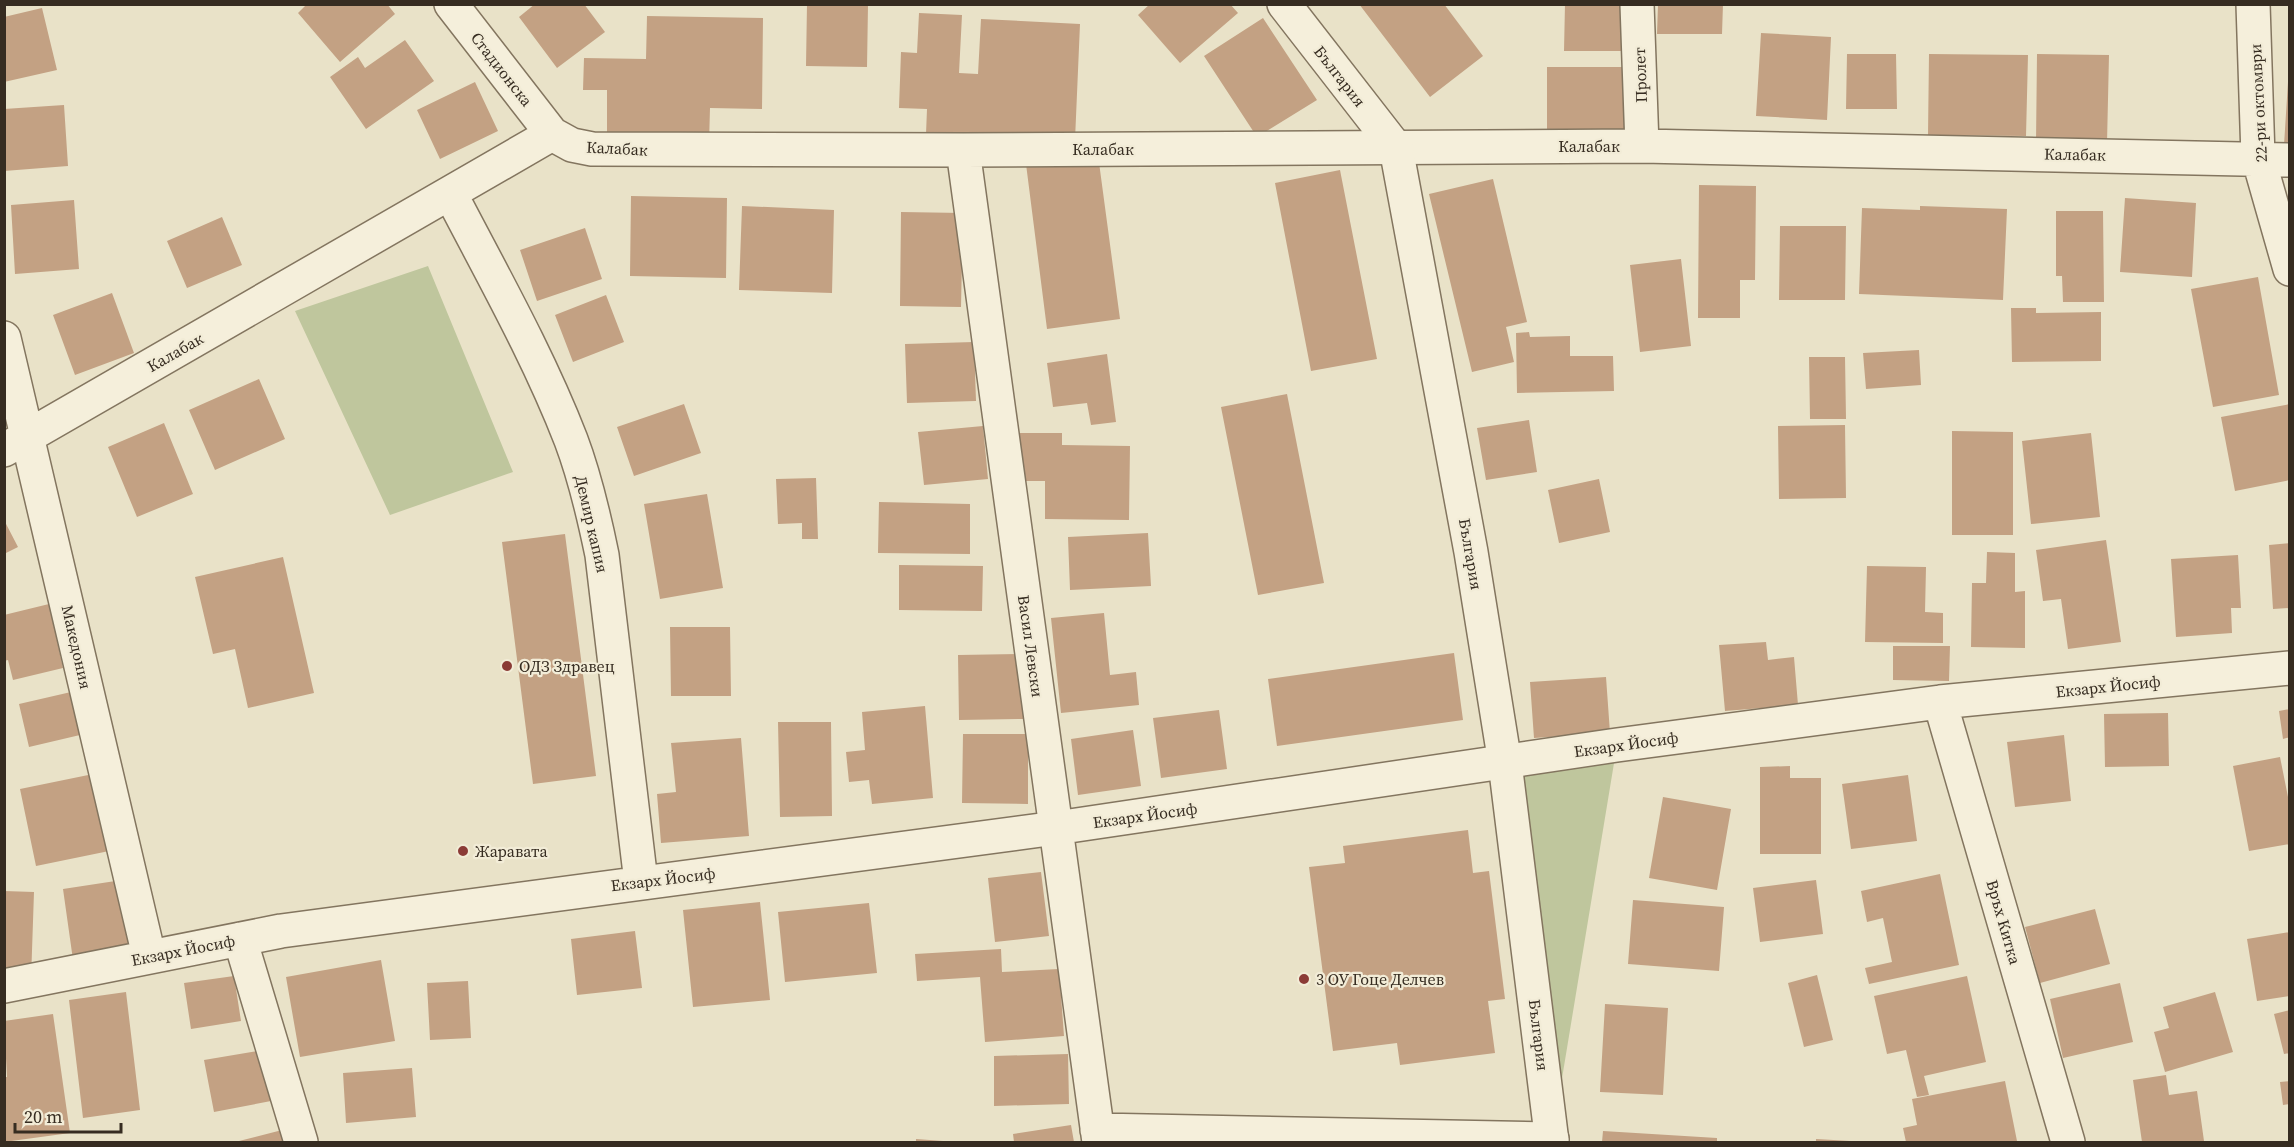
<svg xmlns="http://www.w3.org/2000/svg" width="2294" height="1147" viewBox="0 0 2294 1147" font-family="'Source Serif 4',serif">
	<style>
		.green { fill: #bfc69d }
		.building { fill: #c3a183 }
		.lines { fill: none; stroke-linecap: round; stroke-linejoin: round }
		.minor-casing { stroke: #83755f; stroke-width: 36 }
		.tertiary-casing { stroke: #83755f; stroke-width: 36 }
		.minor { stroke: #f5efdb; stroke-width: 33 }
		.tertiary { stroke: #f5efdb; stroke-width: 33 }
		.poi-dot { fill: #8b3b36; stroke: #f2ecd7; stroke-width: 2 }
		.labels { text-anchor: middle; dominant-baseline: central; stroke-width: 4.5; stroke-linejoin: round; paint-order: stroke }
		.street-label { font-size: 16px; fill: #362c21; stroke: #f2ecd7 }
		.poi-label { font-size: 16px; fill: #362c21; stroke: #f2ecd7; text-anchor: start }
	</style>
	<rect width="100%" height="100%" fill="#e9e2c8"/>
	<!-- green -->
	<path class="green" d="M428 266 513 472 390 515 295 311Z
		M1617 745 1552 1139 1505 763Z"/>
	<!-- building -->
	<path class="building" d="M307 4H387L395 14 340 62 298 13Z
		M535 4H584L605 32 557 68 519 17Z
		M807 4 868 5 867 67 806 66Z
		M1150 4H1230L1238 13 1180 63 1138 15Z
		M1359 4H1444L1483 56 1430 97Z
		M1565 4H1626L1625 51H1564Z
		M1658 4H1723L1722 34H1657Z
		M42 8 57 70 4 82V17Z
		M919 13 962 15 959 73 978 74 981 19 1080 24 1075 140 926 134 927 109 899 108 901 52 917 53Z
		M647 16 763 18 762 109 710 108 709 144 607 142V90H583L584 58 646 59Z
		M1263 18 1317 100 1257 137 1204 56Z
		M1761 33 1831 37 1827 120 1756 116Z
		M405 40 434 81 366 129 330 77 358 57 365 68Z
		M1847 54H1896L1897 109H1846Z
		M1929 54 2028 55 2026 136 1928 135Z
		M2037 54 2109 55 2107 143 2036 142Z
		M1547 67H1626L1627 134H1547Z
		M475 82 498 131 440 159 417 110Z
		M2288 82H2290V145H2284Z
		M64 105 68 166 4 171V109Z
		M1098 155 1120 319 1047 329 1026 164Z
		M1340 170 1377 359 1311 371 1275 183Z
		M1493 179 1527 322 1506 327 1514 362 1472 372 1429 194Z
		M1699 185 1756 186 1755 280H1740V318H1698Z
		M631 196 727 198 726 278 630 276Z
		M2125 198 2196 203 2192 277 2120 272Z
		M74 200 79 269 15 274 11 205Z
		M742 206 834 210 832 293 739 290Z
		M1920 206 2007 209 2003 300 1859 294 1862 208 1920 210Z
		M2056 211H2103L2104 302H2063L2062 276H2056Z
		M901 212 963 213 961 307 900 306Z
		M222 217 242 265 187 288 167 241Z
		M1780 226H1846L1845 300H1779Z
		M585 228 602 279 537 301 520 250Z
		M1681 259 1691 346 1640 352 1630 265Z
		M2258 277 2279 395 2213 407 2191 289Z
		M112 293 134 353 75 375 53 315Z
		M606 295 624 342 573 362 555 315Z
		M2011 308H2036V313L2101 312V361L2012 362Z
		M1529 332 1530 337 1570 336V356H1613L1614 391 1517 393 1516 333Z
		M974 342 976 401 907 403 905 344Z
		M1919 350 1921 385 1866 389 1863 353Z
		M1107 354 1116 422 1091 425 1087 403 1053 407 1047 363Z
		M1809 357H1845L1846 419H1810Z
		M259 379 285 439 215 470 189 410Z
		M1287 394 1324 583 1258 595 1221 407Z
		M684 404 701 453 634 476 617 427Z
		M2290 404V480L2235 491 2221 417Z
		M1529 420 1537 472 1486 480 1477 428Z
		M164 423 193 494 137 517 108 447Z
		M1845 425 1846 498 1779 499 1778 426Z
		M983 426 988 479 924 485 918 432Z
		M1952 431 2013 432V535H1952Z
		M1020 433H1062V445L1130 446 1129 520 1045 519V481H1019Z
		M2091 433 2100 517 2031 524 2022 441Z
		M816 478 818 539H802V523L778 524 776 479Z
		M1599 479 1610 532 1559 543 1548 490Z
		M707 494 723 588 660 599 644 504Z
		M879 502 970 504V554L878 553Z
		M4 520 18 547 4 554Z
		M1148 533 1151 586 1070 590 1068 537Z
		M565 534 596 776 533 784 502 542Z
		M2106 540 2121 642 2068 649 2061 599 2043 601 2036 550Z
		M2290 543V608L2273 609 2269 545Z
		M1987 552 2015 553V592L2025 591V648L1971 647 1972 583H1986Z
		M2238 555 2241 608H2231L2232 633 2176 637 2171 559Z
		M283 557 314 693 248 708 235 649 213 654 195 577Z
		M899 565 983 566 982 611 899 610Z
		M1867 566 1926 567 1925 612 1943 613V643L1865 642Z
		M49 604 63 668 13 680 8 660 4 661V615Z
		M1104 613 1110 675 1136 672 1139 705 1061 713 1051 618Z
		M670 627H730L731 696H671Z
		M1766 642 1768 660 1794 657 1798 705 1725 711 1719 645Z
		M1893 646H1950L1949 681 1893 680Z
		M1454 653 1463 720 1277 746 1268 679Z
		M1022 654 1023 719 959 720 958 655Z
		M1606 677 1610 733 1534 738 1530 682Z
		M71 692 80 735 29 747 19 704Z
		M925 706 933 798 872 804 869 780 849 782 846 752 865 750 862 712Z
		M2290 709V737L2283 739 2279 711Z
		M1219 710 1227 769 1161 778 1153 718Z
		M2168 713 2169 766 2105 767 2104 714Z
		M778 722H831L832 816 780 817Z
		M1133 730 1141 786 1078 795 1071 739Z
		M963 734H1028V804L962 803Z
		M2064 735 2071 801 2015 807 2007 742Z
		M741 738 749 836 661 843 657 794 676 792 671 743Z
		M2280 757 2290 807V844L2249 851 2233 766Z
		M1790 766V778H1821V854H1760V767Z
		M98 773 114 850 36 866 20 789Z
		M1908 775 1917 841 1851 849 1842 784Z
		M1663 797 1731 809 1717 890 1649 878Z
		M1468 830 1473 873 1489 871 1505 999 1488 1001 1495 1053 1400 1065 1397 1043 1333 1051 1309 867 1345 863 1343 846Z
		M1041 872 1049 936 995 942 988 878Z
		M1940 874 1959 965 1869 984 1865 968 1892 962 1883 918 1867 922 1861 891Z
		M122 880 133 958 74 967 63 889Z
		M1816 880 1823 934 1760 942 1753 888Z
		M4 891 34 892 31 980 4 979Z
		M1633 900 1724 907 1719 971 1628 964Z
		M760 902 770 1000 693 1007 683 910Z
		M869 903 877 973 785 982 778 912Z
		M2095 909 2110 964 2040 983 2025 927Z
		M635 931 642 988 577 995 571 939Z
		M2290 932V996L2257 1001 2247 939Z
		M1001 949 1002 972 1059 969 1064 1036 985 1042 980 977 917 981 915 954Z
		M381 960 395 1041 300 1057 286 977Z
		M1817 975 1833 1040 1804 1047 1788 983Z
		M234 976 241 1021 191 1029 184 983Z
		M1967 976 1986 1062 1924 1076 1929 1095 1917 1097 1906 1050 1887 1054 1874 996Z
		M468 981 471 1038 430 1040 427 983Z
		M2120 983 2133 1042 2063 1058 2050 999Z
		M126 992 140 1110 83 1118 69 1000Z
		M2215 992 2233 1052 2165 1072 2154 1032 2169 1028 2163 1007Z
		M1605 1004 1668 1008 1663 1095 1600 1092Z
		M2290 1010V1053L2284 1054 2274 1014Z
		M53 1014 70 1133 4 1142V1077H7L4 1021Z
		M263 1050 271 1101 214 1112 204 1060Z
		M1068 1054 1069 1104 994 1106V1056Z
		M412 1068 416 1117 346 1123 343 1073Z
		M2166 1075 2169 1095 2197 1091 2204 1141 2142 1142 2133 1080Z
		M2005 1081 2017 1141 1906 1142 1903 1128 1917 1125 1912 1099Z
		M2290 1081V1104L2283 1105 2280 1082Z
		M1071 1125 1074 1142H1014L1013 1134Z
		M286 1129 289 1142H235Z
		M1603 1131 1717 1138V1142H1602Z
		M916 1139 943 1141V1142H916Z
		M1816 1139 1851 1141V1142H1816Z"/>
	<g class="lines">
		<defs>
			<path id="minor" d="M451 4 552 134 572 145 592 149 963 150 1642 146 2290 160
				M1637 4 1642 146
				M2253 4 2258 157 2290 269
				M963 150 1099 1142
				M450 193C492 274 538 355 571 440 585 477 594 516 602 555L641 882
				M4 338 149 956
				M4 450 552 134
				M1940 702 2068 1142
				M240 939 301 1142
				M4 986 281 931 1056 828 1617 745 1940 702 2290 668
				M1097 1130 1552 1139"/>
			<path id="tertiary" d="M1284 4 1396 148 1471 552 1505 763 1552 1142"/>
		</defs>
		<!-- minor casing -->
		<use href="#minor" class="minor-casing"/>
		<!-- tertiary casing -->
		<use href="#tertiary" class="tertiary-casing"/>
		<!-- minor -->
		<use href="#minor" class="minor"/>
		<!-- tertiary -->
		<use href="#tertiary" class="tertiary"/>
	</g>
	<!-- markers -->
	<g class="poi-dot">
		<circle cx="507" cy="666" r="6"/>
		<circle cx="463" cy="851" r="6"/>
		<circle cx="1304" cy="979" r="6"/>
	</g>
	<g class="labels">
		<!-- street labels -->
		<g class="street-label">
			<text transform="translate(502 69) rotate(52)">Стадионска</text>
			<text transform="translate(1640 75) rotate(-92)">Пролет</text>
			<text transform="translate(1340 76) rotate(52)">България</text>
			<text transform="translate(2258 103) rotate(-93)">22-ри октомври</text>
			<text x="1589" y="146">Калабак</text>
			<text transform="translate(617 148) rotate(3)">Калабак</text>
			<text x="1103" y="149">Калабак</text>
			<text transform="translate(2075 154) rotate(1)">Калабак</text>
			<text transform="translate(175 352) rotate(-30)">Калабак</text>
			<text transform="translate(592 524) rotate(77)">Демир капия</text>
			<text transform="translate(1471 554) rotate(80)">България</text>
			<text transform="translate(1031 646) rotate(82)">Васил Левски</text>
			<text transform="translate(77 647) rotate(77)">Македония</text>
			<text transform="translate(2108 686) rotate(-6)">Екзарх Йосиф</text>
			<text transform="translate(1626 744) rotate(-8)">Екзарх Йосиф</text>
			<text transform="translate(1145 815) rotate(-8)">Екзарх Йосиф</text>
			<text transform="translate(663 879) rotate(-7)">Екзарх Йосиф</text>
			<text transform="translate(2004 922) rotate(74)">Връх Китка</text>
			<text transform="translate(183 950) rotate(-11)">Екзарх Йосиф</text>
			<text transform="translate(1539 1035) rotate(83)">България</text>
		</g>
		<!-- poi labels -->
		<g class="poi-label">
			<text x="519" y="666">ОДЗ Здравец</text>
			<text x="475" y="851">Жаравата</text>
			<text x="1316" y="979">3 ОУ Гоце Делчев</text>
		</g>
	</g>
	<!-- border -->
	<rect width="2294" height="1147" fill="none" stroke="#362c21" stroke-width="12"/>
	<!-- scale -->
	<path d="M15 1123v9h106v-9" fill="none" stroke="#362c21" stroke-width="3"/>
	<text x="24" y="1123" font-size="18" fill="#362c21" stroke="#f2ecd7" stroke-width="4.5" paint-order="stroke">20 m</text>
</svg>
